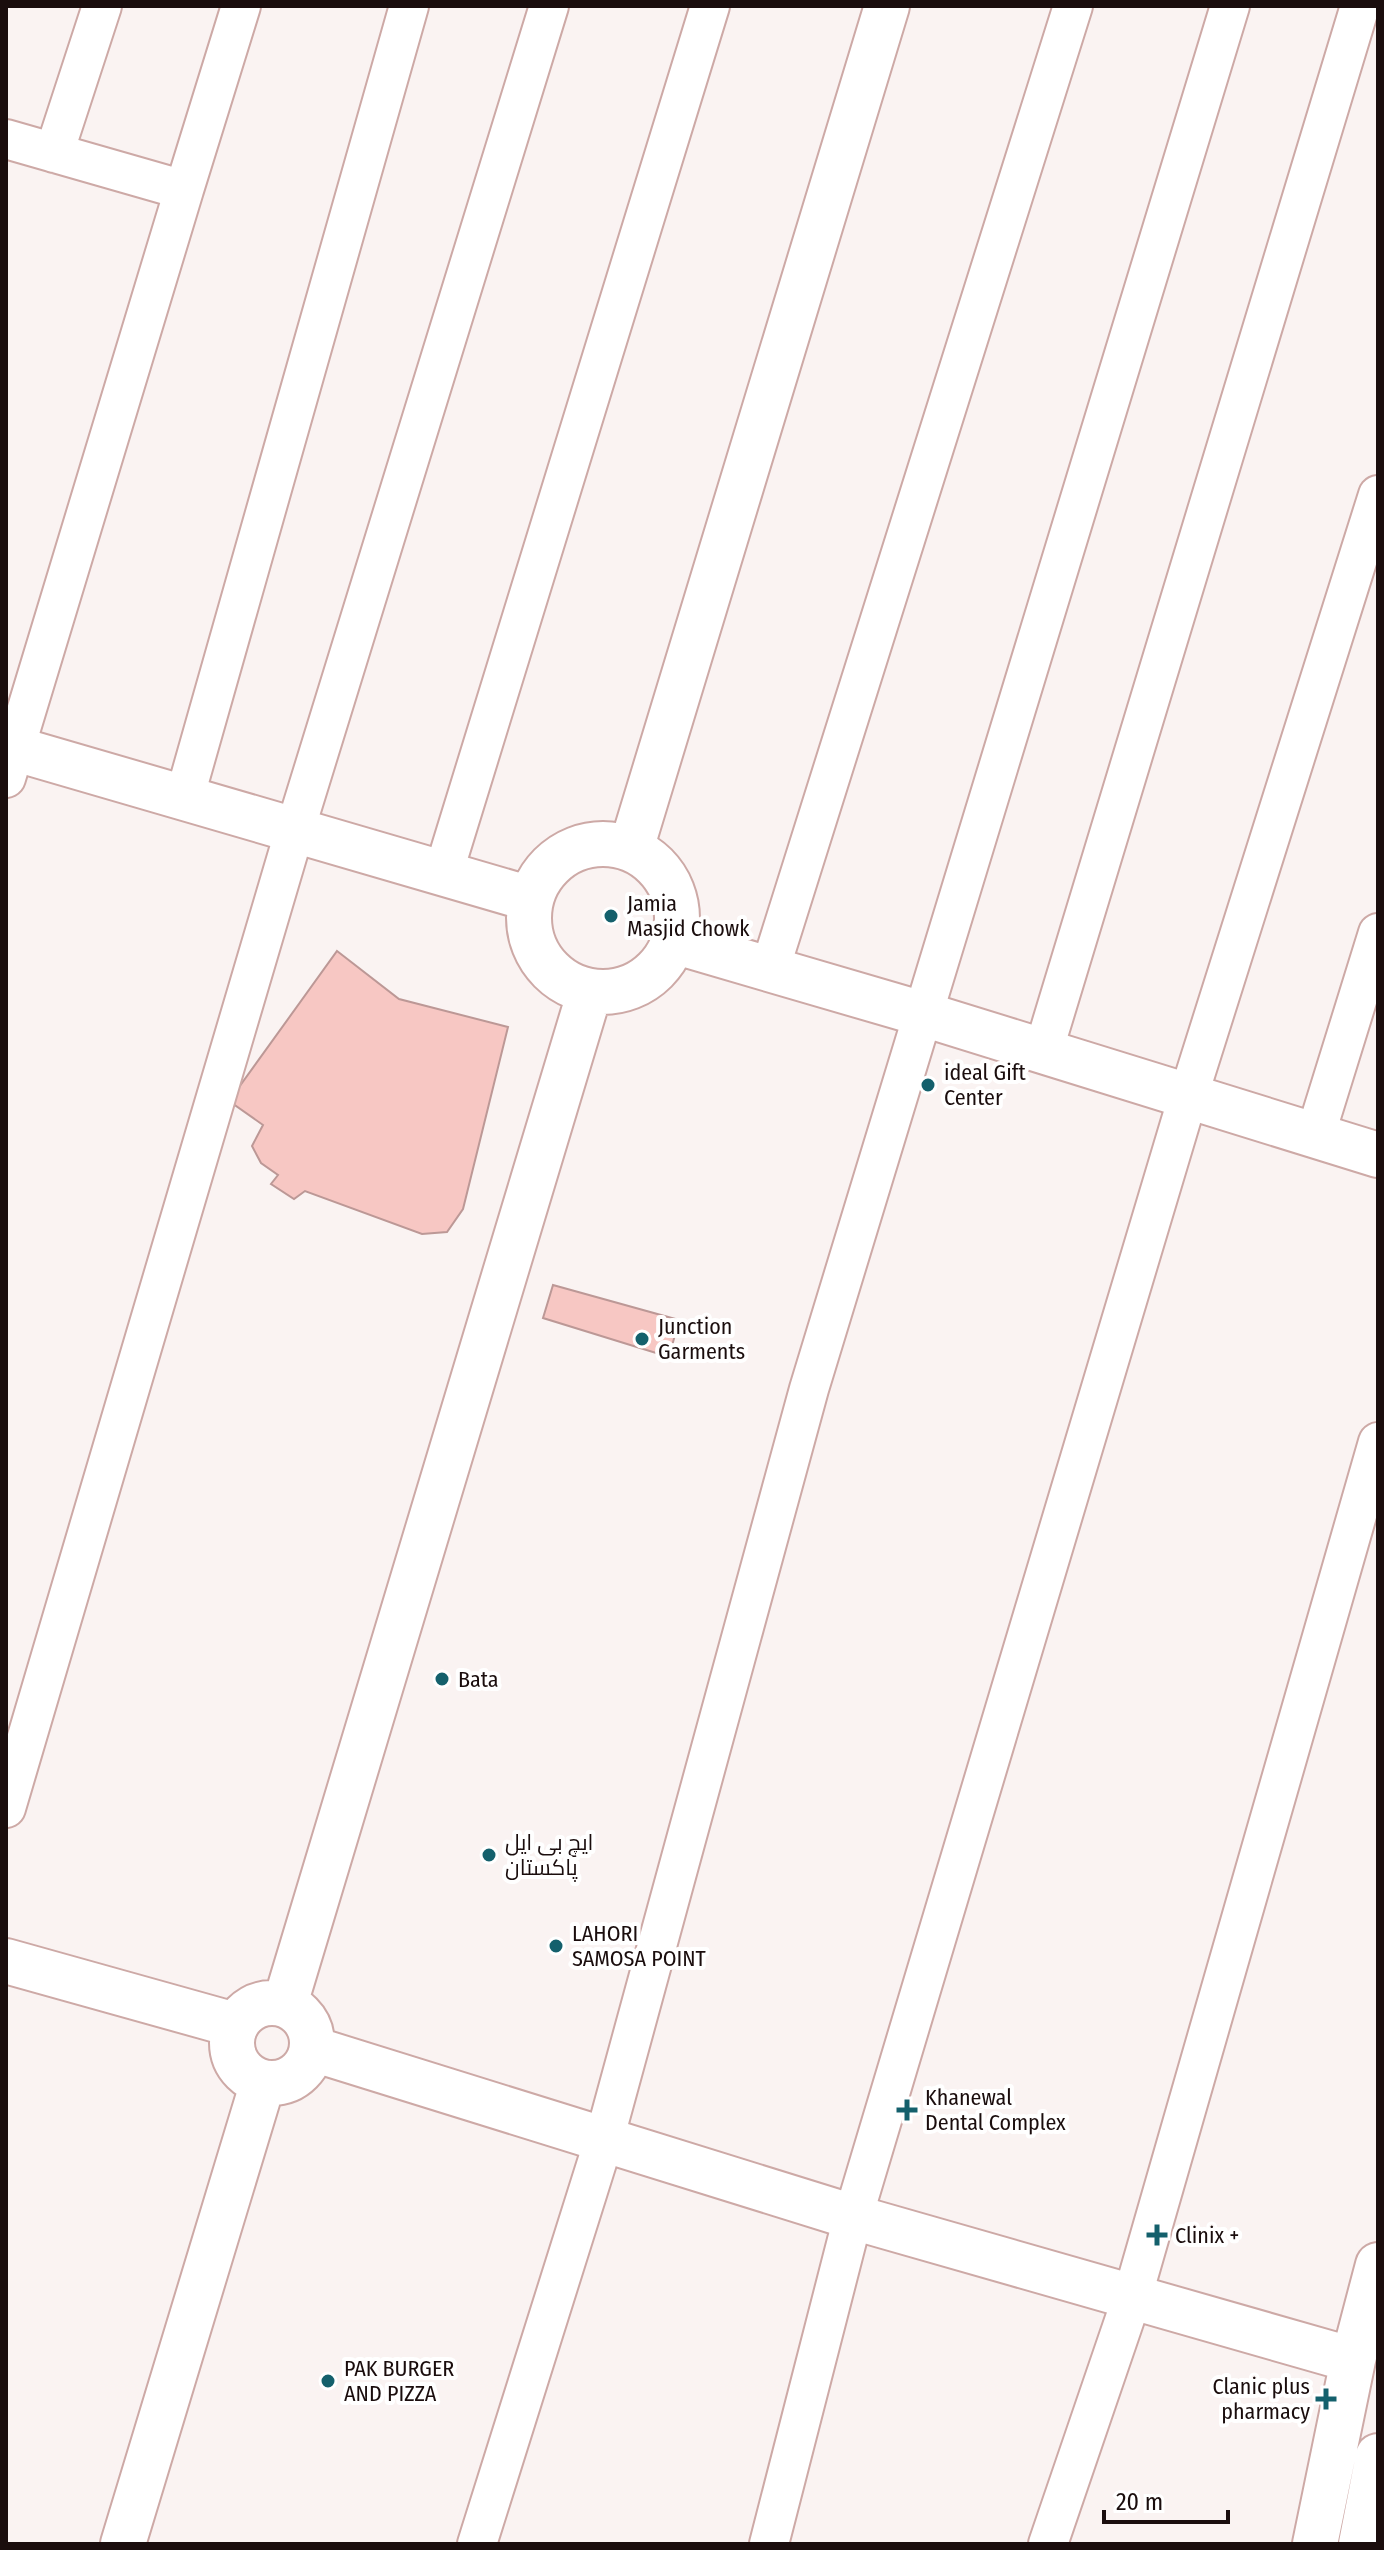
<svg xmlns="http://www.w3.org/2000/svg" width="1384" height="2550" viewBox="0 0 1384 2550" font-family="'Fira Sans Condensed',Cairo,sans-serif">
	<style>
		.building { fill: #f7c7c3; stroke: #bc9896; stroke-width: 2 }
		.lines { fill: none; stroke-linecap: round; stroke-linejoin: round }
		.street-casing { stroke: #cda9a6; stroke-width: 42 }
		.secondary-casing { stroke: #cda9a6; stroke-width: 48 }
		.street { stroke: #fff; stroke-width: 38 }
		.secondary { stroke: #fff; stroke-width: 44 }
		.poi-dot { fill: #14606c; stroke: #fff; stroke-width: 3 }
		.labels { text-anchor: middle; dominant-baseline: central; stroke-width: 8; stroke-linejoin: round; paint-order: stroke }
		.poi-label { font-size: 22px; fill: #1a0d0d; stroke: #fff; text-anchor: start }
	</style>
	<rect width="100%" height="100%" fill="#faf3f2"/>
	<!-- building -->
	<path class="building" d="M337 951 399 999 508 1027 463 1209 447 1232 422 1234 305 1191 294 1199 271 1184 278 1175 261 1163 252 1146 263 1125 229 1101Z
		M553 1285 679 1320 669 1357 543 1318Z"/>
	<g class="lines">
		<defs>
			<path id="street" d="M6 139 184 190 6 778
				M54 153 102 6
				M184 190 241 6
				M184 799 409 6
				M443 874 710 6
				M770 969 1073 6
				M1043 1052 1360 6
				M1315 1136 1378 933
				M6 1808 294 833 549 6
				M477 2544 604 2140 809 1389 1230 6
				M769 2544 853 2217 1188 1097 1378 495
				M1048 2544 1132 2298 1378 1442"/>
			<path id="secondary" d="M6 746 531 899
				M529 918a74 74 0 1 1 148 0a74 74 0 1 1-148 0Z
				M631 849 887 6
				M673 941 923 1014 1378 1155
				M6 1961 235 2025
				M232 2043a40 40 0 1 1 80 0a40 40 0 1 1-80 0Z
				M285 2004 590 991
				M313 2049 853 2217 1353 2360
				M123 2544 263 2082
				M1315 2544 1353 2360 1378 2265
				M1361 2544 1378 2456"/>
		</defs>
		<!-- street casing -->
		<use href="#street" class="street-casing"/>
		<!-- secondary casing -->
		<use href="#secondary" class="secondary-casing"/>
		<!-- street -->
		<use href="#street" class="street"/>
		<!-- secondary -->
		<use href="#secondary" class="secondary"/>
	</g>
	<!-- markers -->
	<g class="poi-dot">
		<circle cx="611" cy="916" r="8"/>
		<circle cx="928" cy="1085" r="8"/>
		<circle cx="642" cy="1339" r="8"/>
		<circle cx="442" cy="1679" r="8"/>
		<circle cx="489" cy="1855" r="8"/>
		<circle cx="556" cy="1946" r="8"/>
		<path d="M903 2098h8v8h8v8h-8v8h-8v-8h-8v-8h8z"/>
		<path d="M1153 2223h8v8h8v8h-8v8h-8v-8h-8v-8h8z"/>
		<circle cx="328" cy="2381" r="8"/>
		<path d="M1322 2387h8v8h8v8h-8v8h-8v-8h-8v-8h8z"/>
	</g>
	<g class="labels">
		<!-- poi labels -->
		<g class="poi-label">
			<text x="627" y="903">Jamia<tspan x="627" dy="25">Masjid Chowk</tspan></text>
			<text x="944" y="1072">ideal Gift<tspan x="944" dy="25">Center</tspan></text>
			<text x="658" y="1326">Junction<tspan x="658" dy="25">Garments</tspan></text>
			<text x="458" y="1679">Bata</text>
			<text x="505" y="1842">ایچ بی ایل<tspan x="505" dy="25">پاکستان</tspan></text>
			<text x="572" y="1933">LAHORI<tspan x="572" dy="25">SAMOSA POINT</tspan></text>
			<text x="925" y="2097">Khanewal<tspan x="925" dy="25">Dental Complex</tspan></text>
			<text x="1175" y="2235">Clinix +</text>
			<text x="344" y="2368">PAK BURGER<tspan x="344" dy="25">AND PIZZA</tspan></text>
			<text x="1310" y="2386" text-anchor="end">Clanic plus<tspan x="1310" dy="25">pharmacy</tspan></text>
		</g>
	</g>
	<!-- border -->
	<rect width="1384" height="2550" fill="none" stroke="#1a0d0d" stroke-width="16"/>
	<!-- scale -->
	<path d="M1104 2510v12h124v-12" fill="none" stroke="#1a0d0d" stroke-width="4"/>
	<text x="1116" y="2510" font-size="24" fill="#1a0d0d" stroke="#ffffff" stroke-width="6" paint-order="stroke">20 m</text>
</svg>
